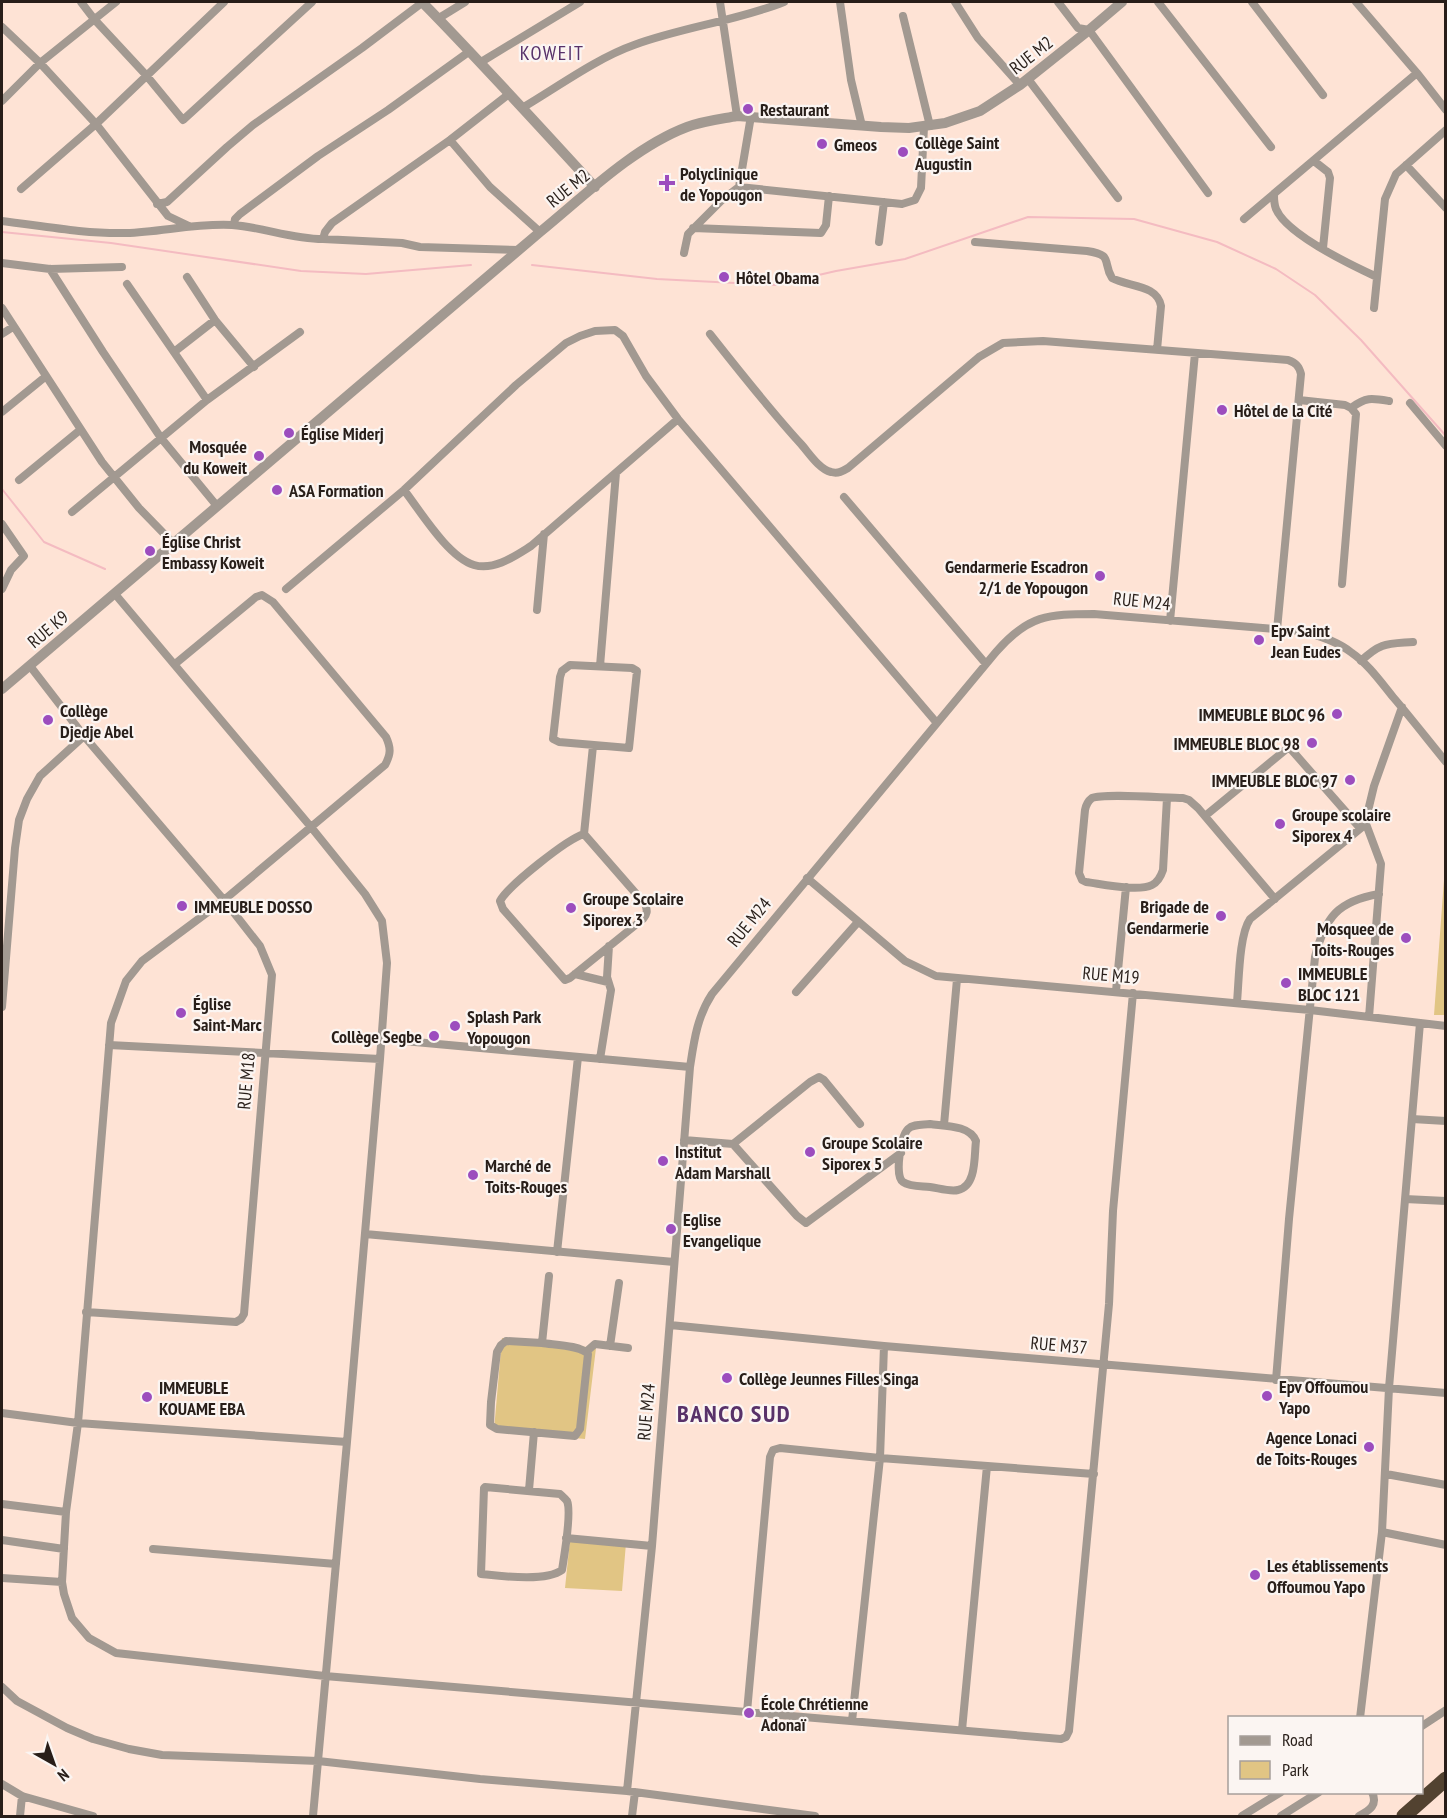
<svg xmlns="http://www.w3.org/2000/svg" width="1447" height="1818" viewBox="0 0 1447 1818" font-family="'PT Sans Narrow',sans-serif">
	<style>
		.park { fill: #e1c584 }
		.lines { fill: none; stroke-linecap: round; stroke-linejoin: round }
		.stream { stroke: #f4bbc1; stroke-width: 2 }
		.minor { stroke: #a29991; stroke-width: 8 }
		.tertiary { stroke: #a29991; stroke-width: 10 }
		.motorway { stroke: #524230; stroke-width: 15 }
		.poi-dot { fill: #9c4dbe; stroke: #fbf5f2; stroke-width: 2 }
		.labels { text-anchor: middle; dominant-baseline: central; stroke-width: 4.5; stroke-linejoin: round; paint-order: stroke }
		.street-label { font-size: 18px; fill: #281e19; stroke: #fbf5f2 }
		.poi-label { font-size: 18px; font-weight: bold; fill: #281e19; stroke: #fbf5f2; text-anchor: start }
		.neighbourhood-label { font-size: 20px; letter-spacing: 1.5px; fill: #583169; stroke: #fbf5f2 }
		.district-label { font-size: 24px; font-weight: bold; letter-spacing: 1.5px; fill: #583169; stroke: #fbf5f2 }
	</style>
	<rect width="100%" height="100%" fill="#fee3d5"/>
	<!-- park -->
	<path class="park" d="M1445 866V1015H1434Z
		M502 1338 596 1348 585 1439 494 1430Z
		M570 1540 626 1543 622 1591 565 1588Z"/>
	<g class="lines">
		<!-- stream -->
		<path class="stream" d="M2 232 111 243 301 271 366 274 471 265
			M532 265 657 279 775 285 836 271 905 259 1028 217 1134 219 1217 242 1276 269 1315 295 1361 340 1446 436
			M2 489 44 542 105 569"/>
		<!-- minor -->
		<path class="minor" d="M81 2 94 19 146 75 183 120 312 2
			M720 2 737 116
			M840 2 851 80 862 126
			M955 2 978 38 1020 85
			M1058 2 1078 28 1089 30 1208 193
			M1158 2 1271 147
			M1252 2 1323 95
			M1356 2 1417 73 1446 110
			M903 16 930 126
			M439 18 465 2
			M2 27 40 63 96 124 168 216 189 226
			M481 62 580 2
			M1028 79 1118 198
			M509 94 450 140 332 223 325 232 323 239 402 243 420 247 519 250
			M2 101 40 63 116 2
			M522 108C556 88 597 58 634 45 683 27 736 21 784 2
			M450 140 490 187 540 232
			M1314 161 1328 172 1330 178 1323 248
			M1406 165 1446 208
			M739 187 751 116
			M21 189 96 124 224 2
			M1274 195C1274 199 1274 204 1276 209 1287 235 1351 265 1377 277
			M157 204 167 202 227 147 253 125 362 48 423 2
			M1244 219 1417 73
			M2 221C43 226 84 234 126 233 161 232 196 223 232 225 263 227 291 239 323 239
			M234 225 235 219 240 214 318 156 388 110 470 51
			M693 228 821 233 826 225 829 196
			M879 242 884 202
			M975 242 1087 251C1114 255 1102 262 1112 278 1128 287 1157 284 1161 306L1157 350
			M684 253 688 234 722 200 739 187 902 204 915 200 921 188 924 127
			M2 263 50 269 122 267
			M50 269 103 352 161 438 217 506
			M187 277 215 320 254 367
			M127 284 207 400
			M2 308 102 462 139 508 174 544
			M1374 308 1385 199 1396 174 1446 130
			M2 334 13 327
			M710 334C740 372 769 409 801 444 809 453 819 469 831 472 838 474 843 471 848 468L979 357 1003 343 1043 341 1288 360C1296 363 1299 366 1301 374L1277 630
			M174 352 215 320
			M1299 400 1345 405 1351 408 1356 414 1342 584
			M1410 403 1446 446
			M1351 408C1366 397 1371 398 1389 401
			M2 412 45 377
			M19 480 80 430
			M404 490C421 512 448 557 474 565 494 571 515 556 531 546L678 419
			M844 497 986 664
			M72 512 207 400 300 332
			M2 524 24 556 11 570 2 589
			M286 589 404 490 516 385 566 343 580 336 595 331 615 330 623 336 646 376 678 419 936 722
			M115 594 311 827 365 894 382 921 387 963 380 1059 347 1442 313 1816
			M537 610 544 534
			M1170 621 1195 353
			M1361 661C1381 642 1387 644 1413 642
			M175 664 256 597 262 595 273 602 386 737C391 748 391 754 385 765L224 900 142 961 126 981 111 1023 78 1423 66 1512 62 1582 64 1594 72 1618 89 1638 116 1653 325 1676 1061 1739 1066 1737 1069 1731 1109 1304 1113 1211 1133 993
			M570 665 632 668 637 671 629 748 559 742 553 739 560 677 562 671Z
			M30 666 84 736 224 900 260 946 272 975 244 1314 241 1319 236 1322 86 1312
			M600 666 616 473
			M1167 798 1163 870C1161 876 1158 882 1152 885 1138 892 1102 884 1086 882L1082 880 1079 873 1085 810C1086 805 1088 801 1092 798 1104 793 1166 798 1183 798L1189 800 1198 808 1275 899
			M1205 816 1289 747 1360 828
			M584 834C567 839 508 886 500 901L503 909 565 980 570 978 643 919C647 914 648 911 645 904L584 834 593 746
			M807 878 905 961 936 976 1310 1010 1446 1026
			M575 974 608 982
			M1116 991 1126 887
			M796 992 858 922
			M1237 1002C1239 981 1239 935 1250 919L1366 824
			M2 1007 15 848 19 820 27 799 40 776 84 736
			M1369 1017 1381 864 1366 824 1367 815 1374 786 1402 707
			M382 1039 690 1067
			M109 1045 380 1059
			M600 1059 611 990 607 977 609 946
			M1412 1119 1446 1121
			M930 1124C944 1126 970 1125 976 1141 974 1155 977 1186 958 1190 950 1192 938 1188 930 1187 922 1186 910 1187 903 1182 894 1176 901 1136 908 1129 913 1124 922 1125 930 1124Z
			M944 1125 957 979
			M684 1140 733 1144 797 1216 806 1223 901 1153
			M733 1144 810 1082 819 1077 824 1080 860 1124
			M1405 1199 1446 1201
			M365 1234 674 1262
			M557 1252 578 1057
			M670 1325 884 1346 1446 1393
			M542 1343C554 1345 580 1345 588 1354L580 1429 575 1436 497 1429 490 1425 491 1402 497 1352 501 1345 506 1341 542 1343 549 1276
			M610 1346 619 1283
			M587 1351 595 1344 628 1348
			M1276 1380 1289 1219 1315 957C1325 917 1338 901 1379 894
			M2 1413 78 1423 347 1442
			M1386 1474 1446 1485
			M485 1487 560 1494C563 1497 565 1498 567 1501 572 1512 564 1557 562 1570 546 1582 501 1576 481 1574L484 1488Z
			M529 1490 534 1432
			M2 1504 66 1512
			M1382 1532 1446 1545
			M566 1538 652 1546
			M2 1540 64 1549
			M153 1549 336 1564
			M2 1578 62 1582
			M2 1687 17 1701 67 1728 93 1739 129 1749 162 1755 318 1761 480 1779 627 1791 815 1816
			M747 1712 770 1457 773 1450 780 1448 880 1458 1094 1474
			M1360 1718 1382 1532 1389 1388 1420 1023
			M852 1721 880 1458 884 1346
			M1422 1726 1446 1710
			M962 1730 987 1466
			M2 1784 22 1796 93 1816
			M627 1791 652 1546 690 1067C694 1041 697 1017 712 994L996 652C1028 615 1048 614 1094 614L1300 631C1318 635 1337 641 1352 653 1368 664 1380 681 1393 697 1411 718 1428 740 1446 762
			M20 1816 22 1796
			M632 1816 635 1792
			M1242 1816 1281 1792
			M1281 1816 1319 1792
			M1359 1816C1370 1810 1378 1805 1372 1792"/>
		<!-- tertiary -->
		<path class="tertiary" d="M422 2C481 62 538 125 595 187
			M2 689 540 232C584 196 634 147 687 127 703 121 721 119 737 116L881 127 909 128 945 123 980 111 1020 85 1089 30 1122 2"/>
		<!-- motorway -->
		<path class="motorway" d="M1404 1816 1446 1779"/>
	</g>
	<!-- markers -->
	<g class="poi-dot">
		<circle cx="748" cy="109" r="6"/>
		<circle cx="822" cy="144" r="6"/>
		<circle cx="903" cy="152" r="6"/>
		<path d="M664 174h6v6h6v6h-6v6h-6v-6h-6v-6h6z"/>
		<circle cx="724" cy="277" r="6"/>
		<circle cx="1222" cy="410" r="6"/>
		<circle cx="289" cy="433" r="6"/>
		<circle cx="259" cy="456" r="6"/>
		<circle cx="277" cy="490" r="6"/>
		<circle cx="150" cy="551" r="6"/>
		<circle cx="1100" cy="576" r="6"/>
		<circle cx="1259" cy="640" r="6"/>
		<circle cx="1337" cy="714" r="6"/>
		<circle cx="48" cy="720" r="6"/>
		<circle cx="1312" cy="743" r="6"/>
		<circle cx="1350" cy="780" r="6"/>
		<circle cx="1280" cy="824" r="6"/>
		<circle cx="182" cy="906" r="6"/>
		<circle cx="571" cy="908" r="6"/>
		<circle cx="1221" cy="916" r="6"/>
		<circle cx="1406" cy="938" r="6"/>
		<circle cx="1286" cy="983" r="6"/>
		<circle cx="181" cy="1013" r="6"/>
		<circle cx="455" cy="1026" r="6"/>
		<circle cx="434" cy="1036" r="6"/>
		<circle cx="810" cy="1152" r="6"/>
		<circle cx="663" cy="1161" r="6"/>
		<circle cx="473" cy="1175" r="6"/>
		<circle cx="671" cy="1229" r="6"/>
		<circle cx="727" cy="1378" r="6"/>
		<circle cx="1267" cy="1396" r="6"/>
		<circle cx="147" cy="1397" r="6"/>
		<circle cx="1369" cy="1447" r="6"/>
		<circle cx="1255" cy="1575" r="6"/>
		<circle cx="749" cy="1713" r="6"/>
	</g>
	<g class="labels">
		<!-- street labels -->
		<g class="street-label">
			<text transform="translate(1031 55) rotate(-38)">RUE M2</text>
			<text transform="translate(568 188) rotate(-39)">RUE M2</text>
			<text transform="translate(1142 601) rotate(6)">RUE M24</text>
			<text transform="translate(48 629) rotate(-40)">RUE K9</text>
			<text transform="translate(749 922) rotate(-51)">RUE M24</text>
			<text transform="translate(1111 975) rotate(5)">RUE M19</text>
			<text transform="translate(246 1081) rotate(-85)">RUE M18</text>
			<text transform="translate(1059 1345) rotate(5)">RUE M37</text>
			<text transform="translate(646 1412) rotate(-85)">RUE M24</text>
		</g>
		<!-- poi labels -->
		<g class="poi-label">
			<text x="760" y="109">Restaurant</text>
			<text x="915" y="142">Collège Saint<tspan x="915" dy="21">Augustin</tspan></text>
			<text x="834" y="144">Gmeos</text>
			<text x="680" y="173">Polyclinique<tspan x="680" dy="21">de Yopougon</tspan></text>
			<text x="736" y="277">Hôtel Obama</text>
			<text x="1234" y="410">Hôtel de la Cité</text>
			<text x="301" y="433">Église Miderj</text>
			<text x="247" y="446" text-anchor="end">Mosquée<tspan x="247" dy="21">du Koweit</tspan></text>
			<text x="289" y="490">ASA Formation</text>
			<text x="162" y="541">Église Christ<tspan x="162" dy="21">Embassy Koweit</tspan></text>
			<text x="1088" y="566" text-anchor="end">Gendarmerie Escadron<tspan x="1088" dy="21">2/1 de Yopougon</tspan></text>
			<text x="1271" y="630">Epv Saint<tspan x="1271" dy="21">Jean Eudes</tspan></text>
			<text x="60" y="710">Collège<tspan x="60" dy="21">Djedje Abel</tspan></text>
			<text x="1325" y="714" text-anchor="end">IMMEUBLE BLOC 96</text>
			<text x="1300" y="743" text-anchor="end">IMMEUBLE BLOC 98</text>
			<text x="1338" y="780" text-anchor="end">IMMEUBLE BLOC 97</text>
			<text x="1292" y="814">Groupe scolaire<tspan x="1292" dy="21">Siporex 4</tspan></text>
			<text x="583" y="898">Groupe Scolaire<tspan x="583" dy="21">Siporex 3</tspan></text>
			<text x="194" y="906">IMMEUBLE DOSSO</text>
			<text x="1209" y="906" text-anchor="end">Brigade de<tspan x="1209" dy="21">Gendarmerie</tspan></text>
			<text x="1394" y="928" text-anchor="end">Mosquee de<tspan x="1394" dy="21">Toits-Rouges</tspan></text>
			<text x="1298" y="973">IMMEUBLE<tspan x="1298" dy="21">BLOC 121</tspan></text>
			<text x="193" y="1003">Église<tspan x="193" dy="21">Saint-Marc</tspan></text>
			<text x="467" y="1016">Splash Park<tspan x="467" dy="21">Yopougon</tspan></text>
			<text x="422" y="1036" text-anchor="end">Collège Segbe</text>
			<text x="822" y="1142">Groupe Scolaire<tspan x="822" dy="21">Siporex 5</tspan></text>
			<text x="675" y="1151">Institut<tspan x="675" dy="21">Adam Marshall</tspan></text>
			<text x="485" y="1165">Marché de<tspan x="485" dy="21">Toits-Rouges</tspan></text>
			<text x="683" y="1219">Eglise<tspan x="683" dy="21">Evangelique</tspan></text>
			<text x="739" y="1378">Collège Jeunnes Filles Singa</text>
			<text x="1279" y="1386">Epv Offoumou<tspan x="1279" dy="21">Yapo</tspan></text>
			<text x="159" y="1387">IMMEUBLE<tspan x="159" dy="21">KOUAME EBA</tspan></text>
			<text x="1357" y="1437" text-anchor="end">Agence Lonaci<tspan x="1357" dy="21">de Toits-Rouges</tspan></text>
			<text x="1267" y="1565">Les établissements<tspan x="1267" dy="21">Offoumou Yapo</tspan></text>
			<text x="761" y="1703">École Chrétienne<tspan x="761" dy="21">Adonaï</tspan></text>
		</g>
		<!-- neighbourhood labels -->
		<g class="neighbourhood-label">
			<text x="552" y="53">KOWEIT</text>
		</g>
		<!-- district labels -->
		<g class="district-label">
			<text x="734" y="1413">BANCO SUD</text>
		</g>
	</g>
	<!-- border -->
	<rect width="1447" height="1818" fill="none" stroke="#281e19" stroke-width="6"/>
	<!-- legend -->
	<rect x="1228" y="1716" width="195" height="78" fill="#fbf5f2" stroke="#a79f9b" stroke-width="1.5"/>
	<rect x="1240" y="1736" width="30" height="9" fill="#a29991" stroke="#a79f9b" stroke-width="1.5"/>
	<text x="1282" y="1746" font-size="18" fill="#281e19">Road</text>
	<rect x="1240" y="1761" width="30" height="18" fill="#e1c584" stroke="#a79f9b" stroke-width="1.5"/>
	<text x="1282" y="1776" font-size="18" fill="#281e19">Park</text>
	<!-- north arrow -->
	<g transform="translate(54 1764) rotate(140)" stroke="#fbf5f2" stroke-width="4.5" paint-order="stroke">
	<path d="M0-4.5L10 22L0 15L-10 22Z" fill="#281e19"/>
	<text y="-9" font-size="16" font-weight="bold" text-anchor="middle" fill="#281e19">N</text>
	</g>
</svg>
